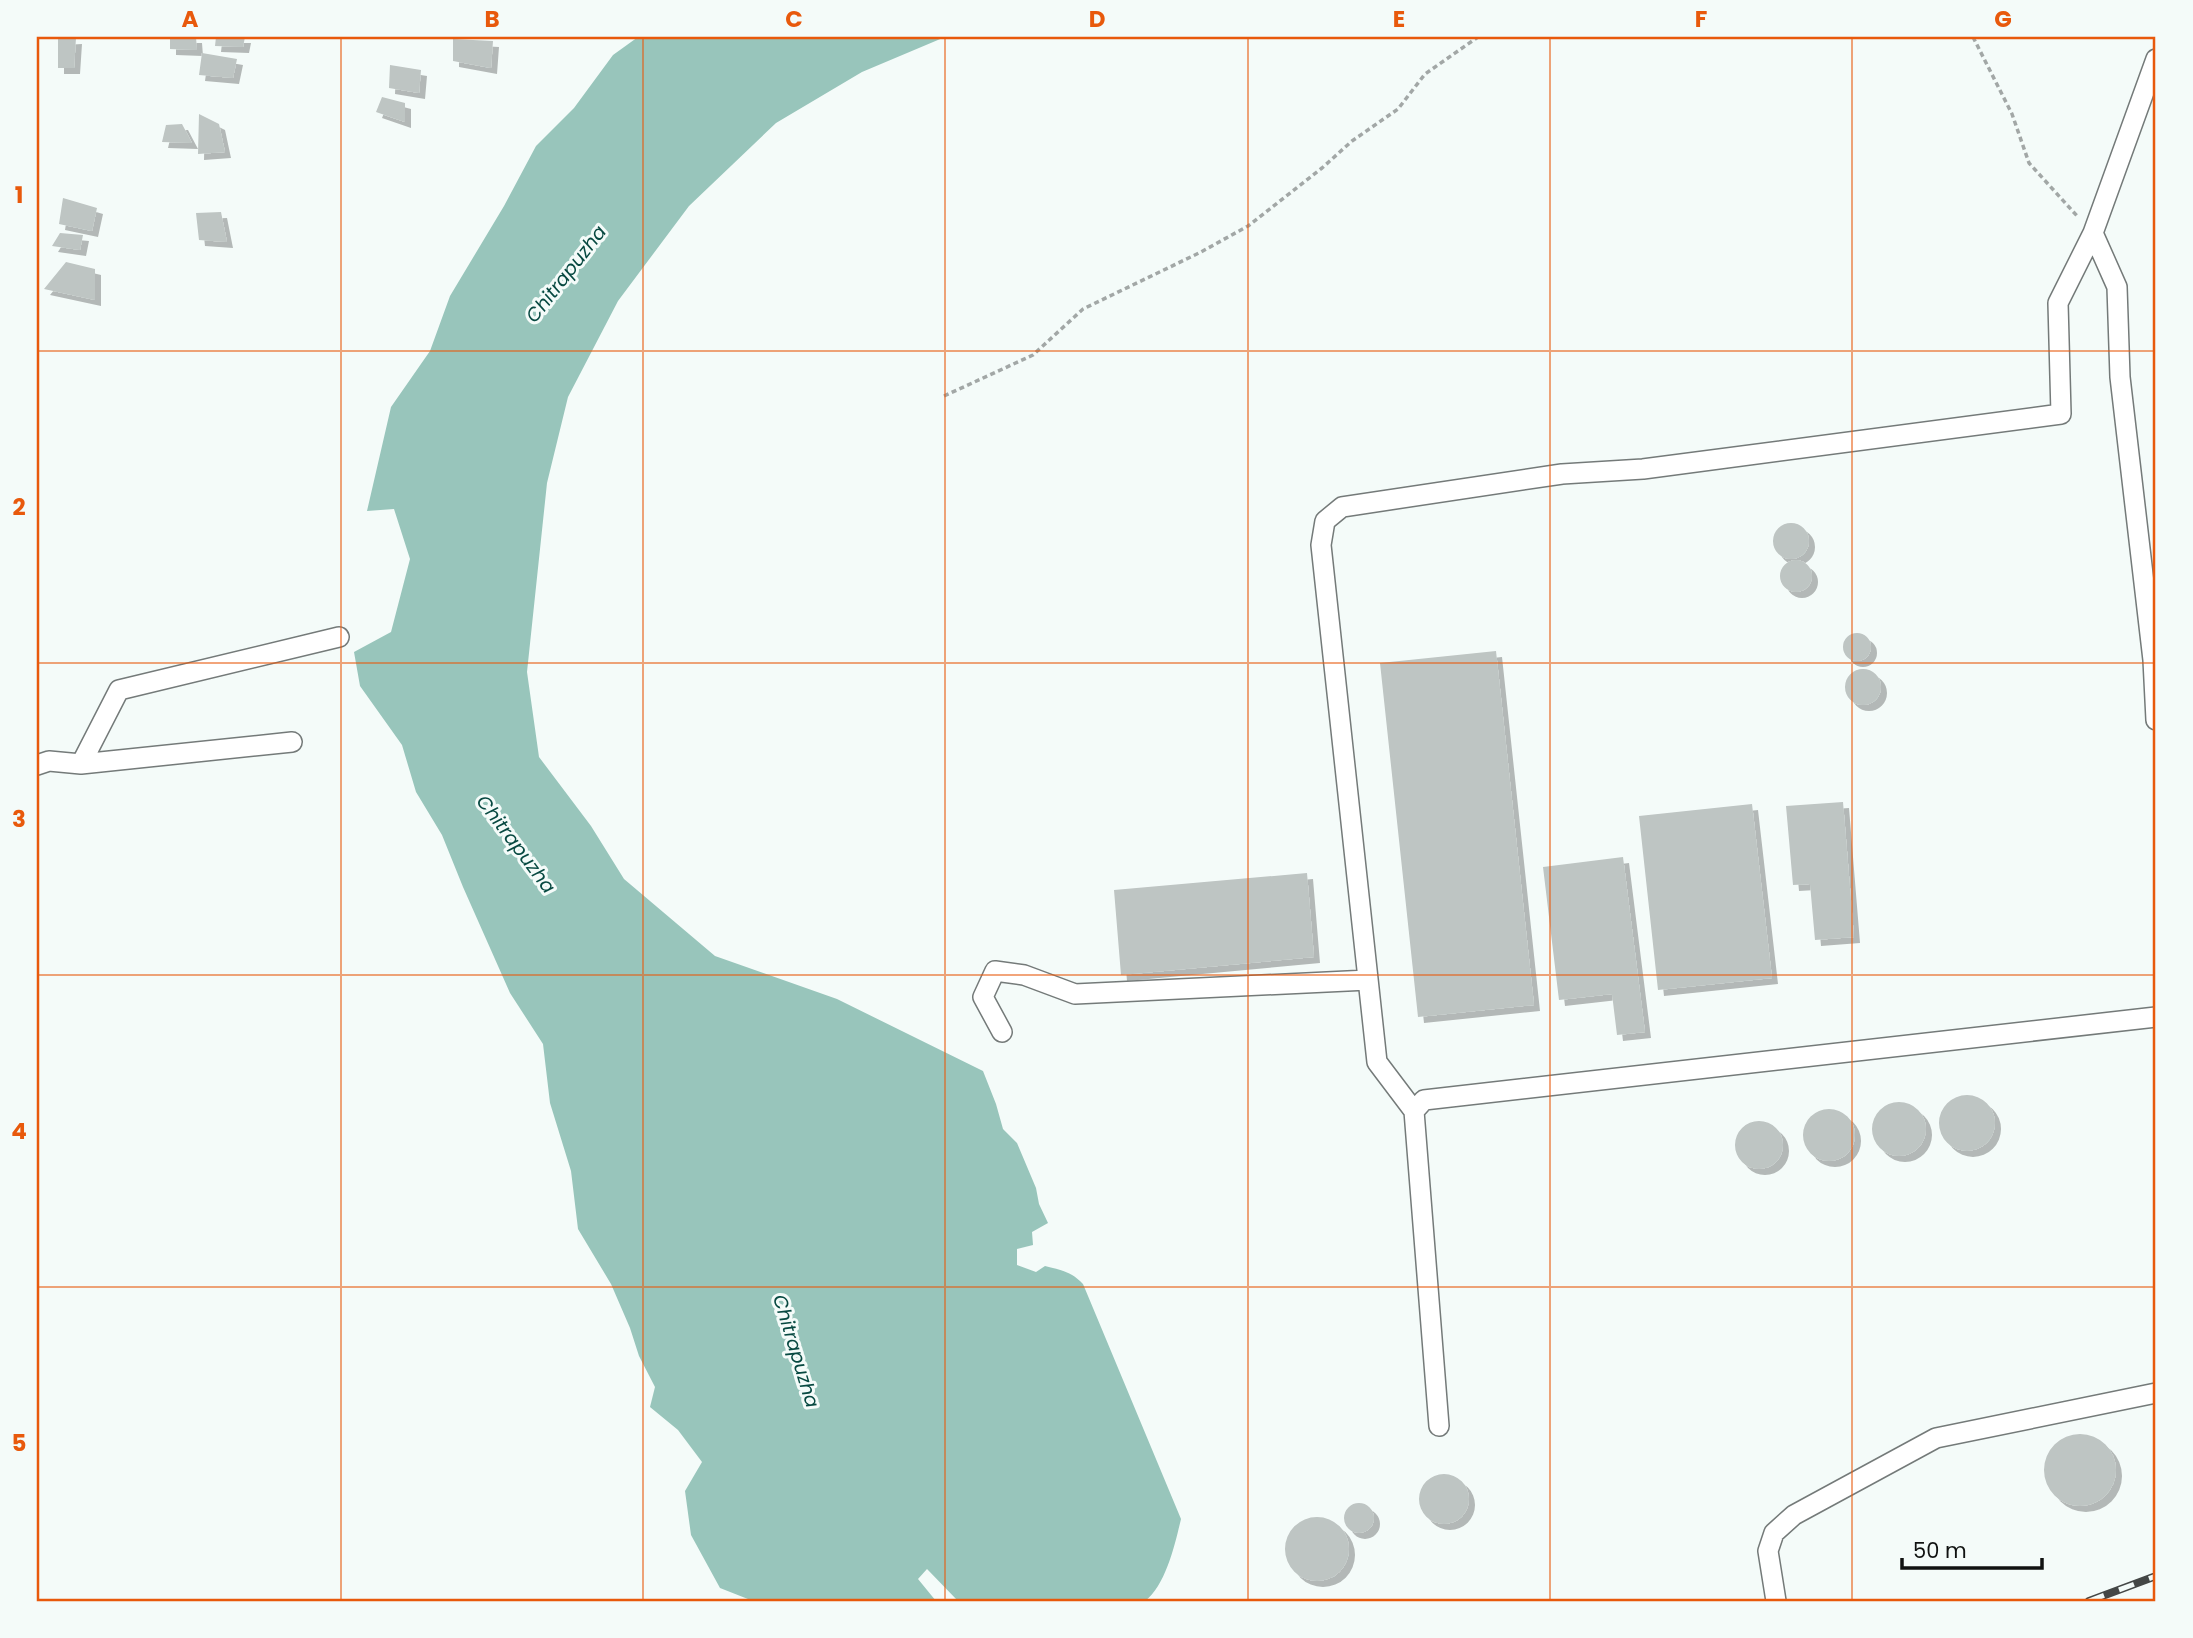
<svg xmlns="http://www.w3.org/2000/svg" width="2193" height="1638" viewBox="0 0 2193 1638" font-family="Poppins,sans-serif">
	<style>
		.water { fill: #98c5bb }
		.building { fill: #bec5c3; filter: url(#shadow) }
		.lines { fill: none; stroke-linecap: round; stroke-linejoin: round }
		.street-casing { stroke: #747a79; stroke-width: 22 }
		.path { stroke: #a2a7a6; stroke-width: 3.5; stroke-dasharray: 5 3.5; stroke-linecap: butt }
		.street { stroke: #fff; stroke-width: 19 }
		.rail-casing { stroke: #444746; stroke-width: 8 }
		.rail { stroke: #f4fbf9; stroke-width: 5; stroke-dasharray: 16; stroke-linecap: butt }
		.grid { fill: none; stroke: #e8590c; stroke-width: 2; stroke-opacity: 0.55 }
		.labels { text-anchor: middle; dominant-baseline: central; stroke-width: 6; stroke-linejoin: round; paint-order: stroke }
		.water-label { font-size: 19px; font-style: italic; fill: #074941; stroke: #f4fbf9 }
		.neatline { fill: none; stroke: #e8590c; stroke-width: 2.5 }
		.grid-label { font-size: 23px; text-anchor: middle; font-weight: bold; fill: #e8590c }
	</style>
	<defs>
		<filter id="shadow"><feDropShadow dx="6" dy="6" stdDeviation="0" flood-color="#0004"/></filter>
	</defs>
	<rect width="100%" height="100%" fill="#f4fbf9"/>
	<!-- water -->
	<path class="water" d="M638 37H945L862 72 776 123 689 206 618 301 568 397 547 483 527 672 539 757 591 826 624 879 715 956 837 999 983 1071 996 1104 1003 1129 1017 1143 1036 1188 1039 1204 1048 1223 1032 1232 1033 1245 1017 1249V1265L1036 1272 1045 1266C1061 1270 1072 1272 1083 1284L1181 1519C1175 1544 1166 1585 1145 1601H958L927 1569 918 1579 936 1601H753L720 1588 691 1535 685 1491 702 1462 678 1430 650 1407 655 1387 639 1356 630 1328 611 1284 578 1229 571 1171 550 1103 543 1044 510 993 463 887 442 835 416 792 402 745 360 686 354 652 391 632 410 559 394 509 367 511 391 407 430 351 450 296 504 206 536 146 574 108 613 55Z"/>
	<!-- building -->
	<path class="building" d="M170 37H196L197 50 170 49Z
		M216 37H245L243 47 215 46Z
		M76 38 74 68H58V39Z
		M453 39 493 41 491 68 453 61Z
		M202 53 237 59 233 78 199 75Z
		M390 65 421 70 419 93 389 88Z
		M382 97 405 103V122L376 112Z
		M199 114 219 124 225 152 198 154Z
		M182 124 192 143 162 142 166 125Z
		M63 198 97 208 92 231 59 224Z
		M221 212 227 242 199 240 196 213Z
		M60 233 83 235 80 250 52 246Z
		M66 262 95 269V300L44 289Z
		M1773 541a18 18 0 1 1 36 0a18 18 0 1 1-36 0Z
		M1780 576a16 16 0 1 1 32 0a16 16 0 1 1-32 0Z
		M1843 647a14 14 0 1 1 28 0a14 14 0 1 1-28 0Z
		M1496 651 1534 1005 1418 1017 1380 663Z
		M1845 687a18 18 0 1 1 36 0a18 18 0 1 1-36 0Z
		M1843 802 1854 937 1815 940 1810 884 1793 885 1786 806Z
		M1752 804 1772 978 1658 990 1639 816Z
		M1623 857 1645 1032 1617 1035 1612 994 1559 1000 1543 867Z
		M1307 873 1314 957 1121 975 1114 890Z
		M1939 1123a28 28 0 1 1 56 0a28 28 0 1 1-56 0Z
		M1872 1129a27 27 0 1 1 54 0a27 27 0 1 1-54 0Z
		M1803 1135a26 26 0 1 1 52 0a26 26 0 1 1-52 0Z
		M1735 1145a24 24 0 1 1 48 0a24 24 0 1 1-48 0Z
		M2044 1470a36 36 0 1 1 72 0a36 36 0 1 1-72 0Z
		M1419 1499a25 25 0 1 1 50 0a25 25 0 1 1-50 0Z
		M1344 1518a15 15 0 1 1 30 0a15 15 0 1 1-30 0Z
		M1285 1549a32 32 0 1 1 64 0a32 32 0 1 1-64 0Z"/>
	<g class="lines">
		<defs>
			<path id="street" d="M2093 233 2117 287 2120 377 2153 660 2156 720
				M81 764 292 742
				M37 765 49 761 81 764 119 690 339 637
				M1002 1032 983 997 995 971 1024 975 1075 994 1368 980
				M1414 1111 1424 1100 2156 1017
				M1439 1426 1414 1111 1377 1062 1321 545 1325 521 1342 507 1562 474 1643 469 2061 414 2058 303 2093 233 2156 59
				M1776 1601 1768 1551 1774 1533 1794 1515 1936 1438 2156 1393"/>
		</defs>
		<!-- street casing -->
		<use href="#street" class="street-casing"/>
		<!-- path -->
		<path class="path" d="M1973 37 2012 114 2029 163 2078 217
			M944 396 1033 355 1083 309 1201 252 1248 226 1322 168 1352 141 1398 109 1425 74 1478 37"/>
		<!-- street -->
		<use href="#street" class="street"/>
		<defs>
			<path id="rail" d="M2089 1601 2156 1576"/>
		</defs>
		<!-- rail casing -->
		<use href="#rail" class="rail-casing"/>
		<!-- rail -->
		<use href="#rail" class="rail"/>
	</g>
	<!-- grid -->
	<path class="grid" d="M341 37V1601M643 37V1601M945 37V1601M1248 37V1601M1550 37V1601M1852 37V1601M37 351H2156M37 663H2156M37 975H2156M37 1287H2156"/>
	<g class="labels">
		<!-- water labels -->
		<g class="water-label">
			<text transform="translate(566 274) rotate(-52)">Chitrapuzha</text>
			<text transform="translate(516 844) rotate(53)">Chitrapuzha</text>
			<text transform="translate(796 1351) rotate(73)">Chitrapuzha</text>
		</g>
	</g>
	<!-- border -->
	<rect width="2193" height="1638" fill="none" stroke="#f4fbf9" stroke-width="77"/>
	<!-- scale -->
	<path d="M1902 1558v10h140v-10" fill="none" stroke="#101211" stroke-width="3.5"/>
	<text x="1913" y="1558" font-size="21" fill="#101211" stroke="#f4fbf9" stroke-width="5" paint-order="stroke">50 m</text>
	<rect x="38" y="38" width="2116" height="1562" class="neatline"/>
	<g class="grid-label">
		<text x="190" y="27">A</text>
		<text x="492" y="27">B</text>
		<text x="794" y="27">C</text>
		<text x="1097" y="27">D</text>
		<text x="1399" y="27">E</text>
		<text x="1701" y="27">F</text>
		<text x="2003" y="27">G</text>
		<text x="19" y="203">1</text>
		<text x="19" y="515">2</text>
		<text x="19" y="827">3</text>
		<text x="19" y="1139">4</text>
		<text x="19" y="1451">5</text>
	</g>
</svg>
